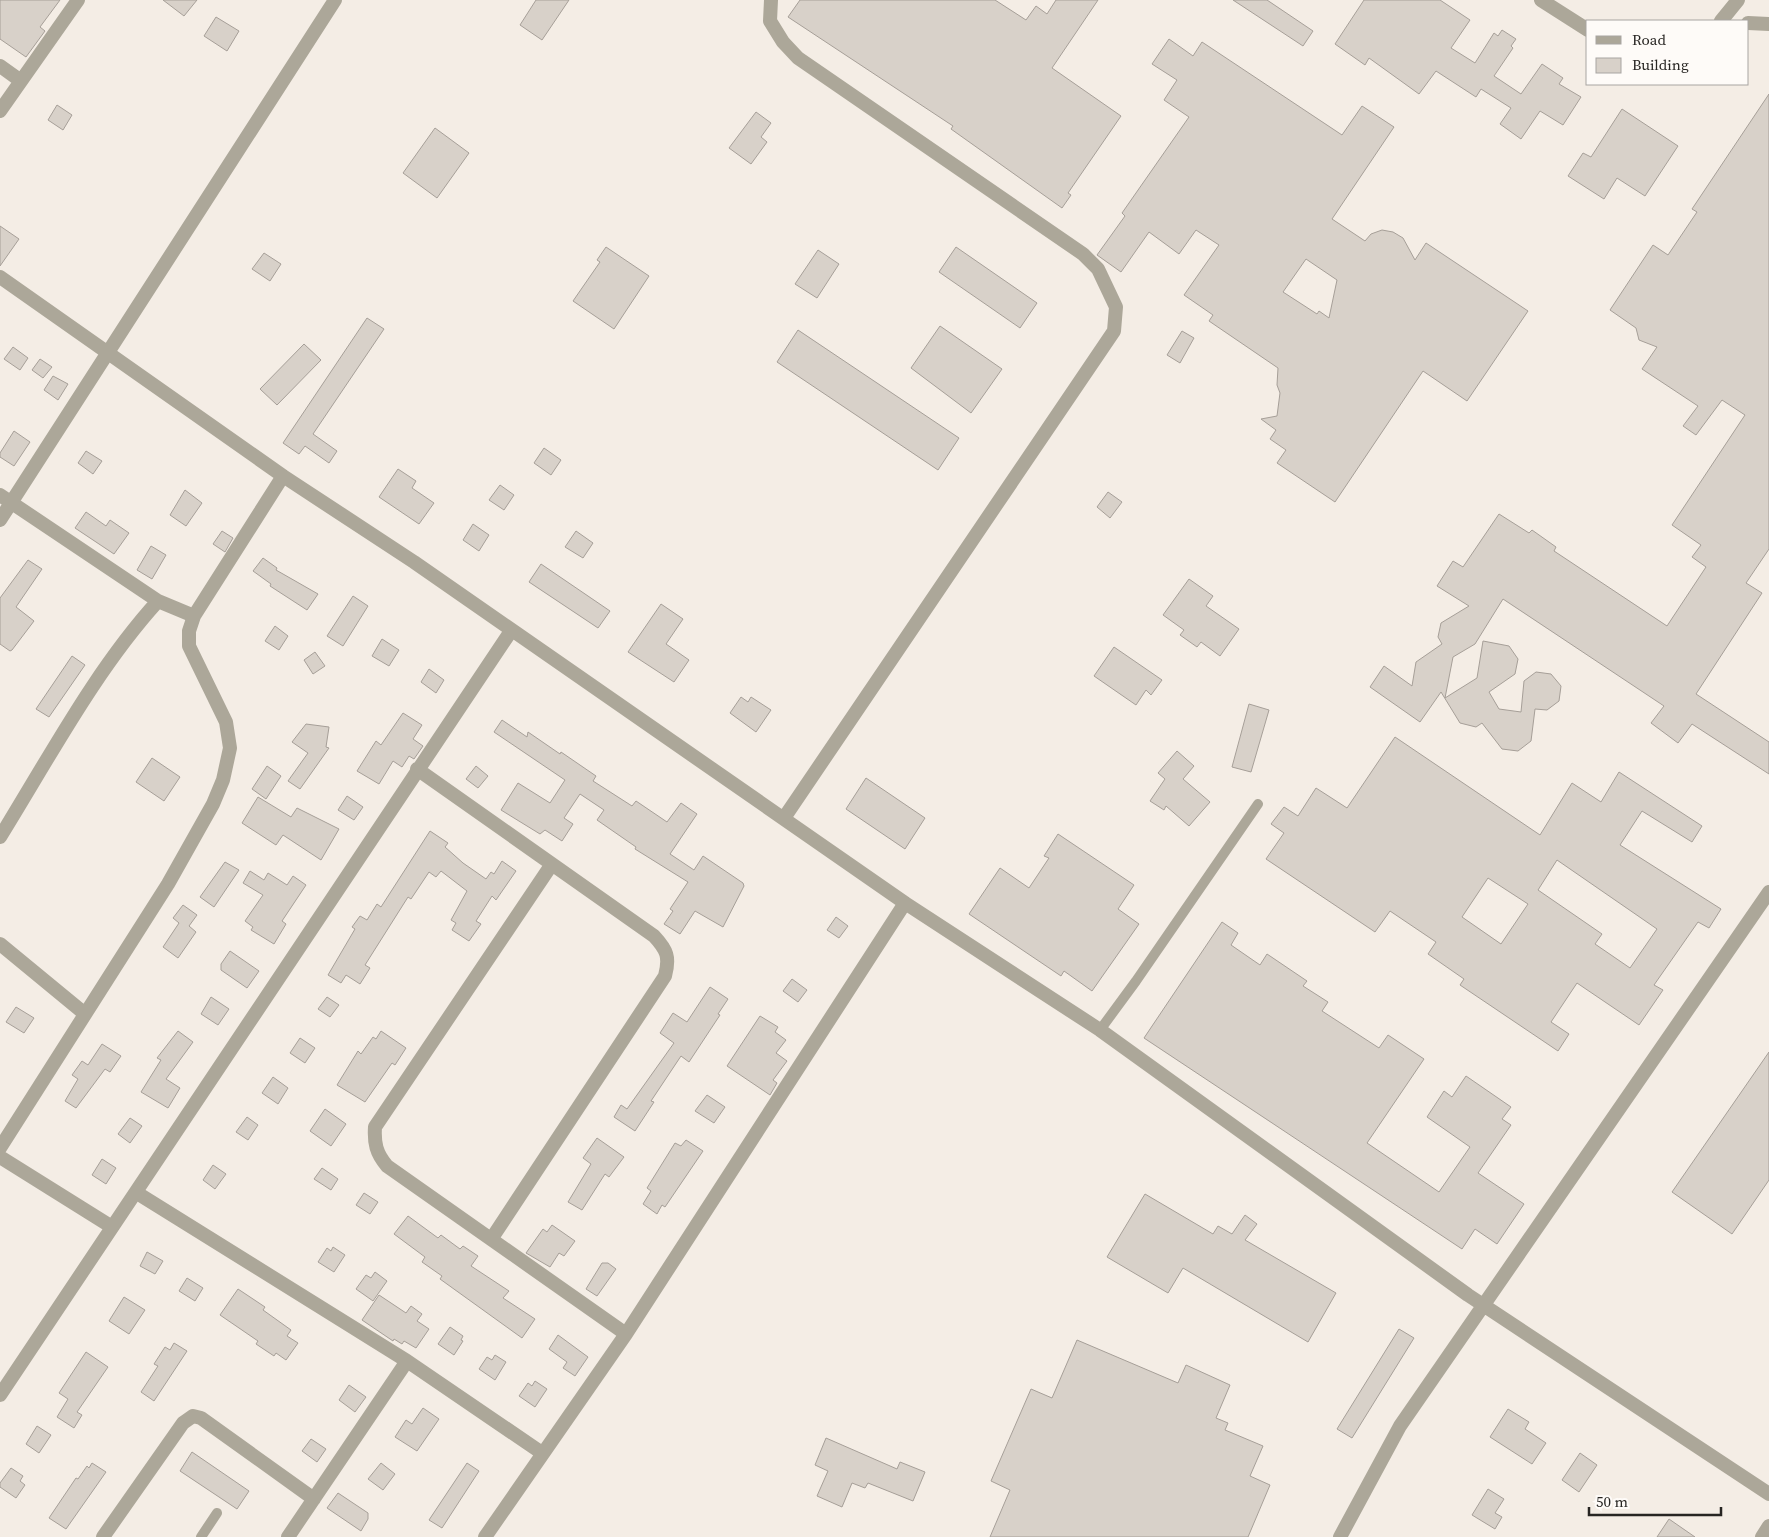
<svg xmlns="http://www.w3.org/2000/svg" width="1769" height="1537" viewBox="0 0 1769 1537" font-family="'Source Serif 4',serif">
	<style>
		.building { fill: #d8d1c9; stroke: #a69f98; fill-rule: evenodd }
		.lines { fill: none; stroke-linecap: round; stroke-linejoin: round }
		.service { stroke: #aca799; stroke-width: 10 }
		.minor { stroke: #aca799; stroke-width: 14 }
	</style>
	<rect width="100%" height="100%" fill="#f4ede5"/>
	<!-- building -->
	<path class="building" d="M0 0H60L40 27 45 31 26 57 0 39Z
		M163 0H197L184 16Z
		M536 0H569L542 40 520 25Z
		M800 0H995L1026 20 1036 6 1047 14 1056 0H1098L1052 68 1121 116 1068 193 1071 195 1062 208 951 129 953 126 788 17Z
		M1233 0H1267L1313 31 1303 46Z
		M1364 0H1440L1470 20 1451 48 1475 63 1494 33 1498 36 1502 30 1516 39 1511 46 1513 48 1494 76 1521 94 1542 64 1563 78 1559 84 1581 97 1563 125 1540 111 1521 139 1500 124 1511 108 1481 89 1476 97 1436 71 1419 94 1369 58 1365 65 1335 44Z
		M216 17 239 31 227 51 204 36Z
		M1169 39 1193 56 1202 42 1342 135 1362 106 1394 127 1332 219 1365 241 1371 234 1382 230 1393 232 1403 238 1415 260 1426 243 1528 311 1467 401 1423 371 1335 502 1277 463 1286 450 1270 439 1276 430 1261 419 1277 416 1280 393 1277 385 1278 368 1209 321 1213 315 1184 295 1219 245 1196 230 1179 254 1149 232 1121 272 1097 255 1125 216 1122 213 1189 117 1164 100 1177 80 1152 64ZM1306 259 1337 280 1329 318 1319 311 1317 314 1283 292Z
		M1769 94V549L1746 583 1762 593 1696 694 1769 742V774L1692 724 1678 743 1651 723 1664 706 1503 599 1475 644 1453 657 1445 698 1477 678 1483 641 1509 646 1518 659 1515 674 1489 692 1499 709 1521 712 1524 681 1536 672 1551 674 1561 686 1559 701 1547 710 1535 709 1531 741 1518 751 1502 749 1482 723 1476 727 1460 723 1441 692 1420 722 1370 687 1384 666 1412 686 1416 662 1442 644 1438 637 1441 623 1469 606 1437 586 1453 561 1463 567 1499 514 1529 533 1532 530 1556 547 1554 551 1667 626 1706 567 1692 557 1701 545 1672 525 1745 415 1722 400 1696 435 1683 426 1698 406 1642 369 1657 347 1639 340 1636 328 1610 310 1653 245 1668 255 1697 212 1692 209Z
		M57 105 72 115 63 130 48 120Z
		M1622 109 1678 146 1645 196 1617 178 1604 199 1568 176 1583 153 1591 157Z
		M756 112 771 123 761 137 767 142 751 164 729 148Z
		M435 128 469 153 437 198 403 173Z
		M0 226 19 239 0 266Z
		M606 247 649 276 614 329 573 301 600 262 597 260Z
		M956 247 1037 303 1020 328 939 272Z
		M818 250 839 264 817 298 795 284Z
		M264 253 281 264 270 281 252 269Z
		M367 318 384 329 313 434 337 451 329 463 305 446 299 454 283 443Z
		M940 326 1002 369 971 413 911 368Z
		M798 330 959 438 938 470 777 362Z
		M1182 331 1194 338 1180 363 1167 355Z
		M304 344 321 360 277 405 260 389Z
		M13 347 28 358 20 370 4 359Z
		M40 359 52 367 43 378 32 370Z
		M53 376 68 384 58 400 44 390Z
		M14 431 30 442 14 466 0 457V453Z
		M544 448 561 460 551 475 534 463Z
		M86 451 102 461 93 474 78 463Z
		M398 469 416 481 412 488 434 503 419 524 379 497Z
		M500 485 514 495 504 510 489 500Z
		M185 490 202 503 186 526 170 515Z
		M1108 492 1122 502 1110 518 1097 507Z
		M86 512 106 526 110 520 129 533 114 554 75 528Z
		M473 524 489 535 479 551 463 540Z
		M222 531 233 538 225 552 213 544Z
		M576 531 593 543 583 558 565 547Z
		M151 546 166 555 152 579 137 570Z
		M263 558 277 568 276 570 318 594 307 610 270 586 271 584 253 571Z
		M28 560 42 569 16 607 34 621 12 650 10 651 0 644V598Z
		M541 564 610 611 598 628 529 582Z
		M1189 579 1213 596 1206 606 1239 629 1220 656 1201 642 1197 647 1180 635 1184 630 1163 615Z
		M353 596 368 606 343 646 327 636Z
		M661 604 683 619 666 644 689 660 674 682 628 652Z
		M275 626 288 636 279 650 265 641Z
		M382 639 399 650 389 666 372 656Z
		M1114 647 1162 680 1151 695 1146 690 1136 705 1094 676Z
		M315 652 325 666 313 674 304 660Z
		M72 656 85 665 49 717 36 709Z
		M429 669 444 680 436 693 421 682Z
		M741 697 748 702 751 697 771 710 756 732 730 713Z
		M1249 704 1269 710 1251 772 1232 767Z
		M403 713 422 725 413 739 423 746 414 759 409 756 402 767 393 761 379 784 357 771 376 741 381 745Z
		M502 720 527 737 528 732 560 754 561 752 596 776 593 781 632 806 636 801 667 822 681 803 697 814 670 854 694 870 703 856 743 883 744 886 723 927 695 911 680 934 664 924 673 911 670 909 688 882 635 849 636 847 597 820 604 810 580 794 564 818 573 824 562 841 545 830 540 834 501 810 518 783 550 803 565 780 494 732Z
		M306 724 329 727 326 747 329 748 300 789 288 781 308 753 292 742Z
		M1395 737 1540 835 1572 783 1601 802 1619 772 1702 826 1692 842 1642 811 1620 845 1721 909 1709 928 1698 922 1654 985 1663 990 1639 1025 1577 983 1551 1022 1569 1034 1558 1051 1460 985 1464 979 1428 954 1436 942 1390 911 1375 932 1266 859 1284 833 1271 824 1284 807 1298 816 1316 788 1347 808ZM1557 860 1657 929 1630 968 1595 944 1602 934 1538 890ZM1488 878 1528 904 1501 944 1462 917Z
		M1177 751 1194 766 1183 779 1210 802 1189 826 1166 806 1164 810 1150 801 1165 779 1158 773Z
		M152 758 180 777 164 801 136 782Z
		M267 766 281 776 266 799 252 789Z
		M476 766 488 776 478 788 466 779Z
		M866 778 925 818 905 849 846 809Z
		M347 796 363 807 354 820 338 810Z
		M258 797 291 817 297 808 339 829 321 860 283 835 276 845 242 823Z
		M430 831 448 843 445 847 463 863 486 879 491 872 494 874 502 861 516 871 496 900 492 896 476 921 481 924 469 941 452 930 456 923 451 920 467 891 441 871 436 877 429 872 411 899 408 897 365 965 370 968 360 984 346 975 341 983 328 975 355 929 352 927 360 916 367 920 377 904 381 907Z
		M1058 834 1134 885 1118 909 1139 924 1092 991 1064 971 1061 976 969 914 1000 868 1029 888 1049 858 1044 856Z
		M225 862 239 870 214 907 200 897Z
		M250 871 264 880 268 873 287 885 293 876 306 885 282 921 286 924 274 944 251 930 253 927 245 921 263 895 243 883Z
		M183 905 197 915 189 926 196 932 178 958 163 947 179 923 173 918Z
		M836 917 848 926 839 938 827 930Z
		M1222 922 1238 933 1231 945 1260 965 1267 954 1307 981 1303 986 1328 1002 1322 1011 1379 1048 1388 1035 1424 1059 1367 1143 1439 1192 1470 1147 1427 1117 1444 1091 1452 1097 1466 1076 1511 1107 1502 1119 1511 1125 1478 1173 1524 1204 1497 1244 1475 1229 1462 1249 1144 1038Z
		M230 951 259 971 247 988 221 970V964Z
		M792 979 807 990 798 1002 783 991Z
		M710 987 728 999 718 1014 720 1015 689 1062 681 1056 651 1101 654 1102 635 1131 614 1117 621 1105 627 1109 674 1043 660 1033 673 1013 687 1022Z
		M211 997 229 1009 218 1025 201 1014Z
		M327 997 339 1005 330 1017 318 1009Z
		M16 1007 34 1018 24 1033 6 1022Z
		M760 1016 778 1027 775 1032 786 1040 776 1053 787 1061 773 1080 777 1083 770 1095 727 1066Z
		M178 1031 193 1042 166 1079 180 1088 168 1108 141 1092 161 1060 157 1058Z
		M381 1031 406 1048 395 1065 392 1063 365 1102 337 1085 358 1051 361 1054 373 1037 376 1039Z
		M300 1038 315 1048 305 1063 290 1053Z
		M102 1044 121 1056 110 1072 105 1069 76 1108 65 1101 78 1079 72 1075 82 1061 88 1065Z
		M1769 1052V1180L1732 1234 1672 1192Z
		M273 1077 288 1088 278 1104 262 1093Z
		M707 1095 725 1107 714 1123 695 1111Z
		M325 1109 346 1124 331 1146 310 1131Z
		M247 1117 258 1125 248 1140 236 1132Z
		M130 1118 142 1126 130 1143 118 1134Z
		M597 1138 624 1157 609 1177 605 1174 582 1210 568 1202 591 1164 583 1158Z
		M686 1140 703 1151 665 1207 662 1205 657 1214 643 1204 651 1191 647 1188 675 1143 681 1146Z
		M102 1159 116 1168 106 1184 92 1175Z
		M213 1165 226 1174 215 1189 203 1180Z
		M322 1168 338 1179 331 1190 314 1179Z
		M364 1193 378 1202 370 1214 356 1205Z
		M1145 1194 1213 1234 1218 1226 1232 1234 1245 1215 1257 1224 1245 1240 1336 1293 1308 1342 1183 1268 1168 1293 1107 1257Z
		M408 1216 438 1238 441 1235 460 1249 463 1246 478 1256 471 1266 509 1291 503 1298 535 1319 522 1338 440 1279 442 1276 422 1262 425 1257 394 1234Z
		M552 1225 575 1241 564 1256 559 1253 550 1267 526 1253 543 1229 547 1232Z
		M333 1247 345 1255 334 1272 318 1262 327 1248 331 1251Z
		M147 1252 163 1261 155 1274 140 1266Z
		M602 1263H608L616 1269 597 1296 586 1289Z
		M375 1272 387 1281 373 1301 356 1289 366 1275 371 1278Z
		M187 1278 203 1288 195 1301 179 1291Z
		M238 1289 265 1307 263 1310 291 1330 287 1336 298 1343 286 1360 276 1353 274 1356 256 1344 258 1341 220 1315Z
		M379 1295 406 1313 411 1306 422 1314 417 1321 429 1329 416 1348 404 1341 402 1344 394 1339 393 1341 362 1320Z
		M124 1297 145 1310 129 1334 109 1321Z
		M450 1327 463 1336 461 1340 463 1341 454 1355 438 1344Z
		M1399 1329 1414 1338 1352 1438 1337 1429Z
		M558 1335 588 1357 575 1376 563 1368 567 1362 549 1349Z
		M1077 1340 1178 1383 1186 1365 1230 1385 1216 1418 1228 1423 1225 1430 1263 1446 1250 1476 1270 1485 1248 1537H990L1010 1490 991 1481 1031 1389 1052 1398Z
		M174 1343 187 1351 154 1401 141 1392 158 1366 154 1364 165 1347 170 1350Z
		M86 1352 108 1367 77 1412 82 1415 74 1428 57 1417 68 1399 59 1393Z
		M495 1355 506 1362 495 1380 479 1369 487 1357 492 1360Z
		M535 1381 547 1389 535 1407 519 1396 528 1383 532 1386Z
		M349 1385 366 1397 355 1412 339 1400Z
		M423 1408 439 1419 417 1451 395 1437 406 1420 412 1424Z
		M1508 1409 1529 1422 1525 1429 1546 1443 1532 1464 1490 1437Z
		M37 1426 51 1435 39 1453 26 1444Z
		M826 1438 897 1469 900 1462 925 1472 913 1501 868 1483 865 1488 852 1483 842 1507 817 1496 828 1471 815 1465Z
		M311 1439 326 1449 317 1462 302 1451Z
		M192 1452 249 1491 237 1509 180 1471Z
		M1580 1453 1597 1465 1579 1492 1562 1480Z
		M92 1463 106 1472 66 1529 49 1518 76 1478 78 1479 87 1466 89 1468Z
		M381 1463 395 1474 383 1490 368 1479Z
		M467 1463 479 1471 442 1528 429 1520Z
		M11 1468 23 1476 20 1481 25 1485 16 1498 0 1487V1483Z
		M1488 1489 1504 1499 1495 1513 1502 1517 1495 1529 1472 1515Z
		M338 1493 368 1513V1519L361 1531 327 1508Z
		M1669 1519 1695 1537H1657Z"/>
	<g class="lines">
		<!-- service -->
		<path class="service" d="M1100 1030 1136 981 1258 804
			M201 1537 217 1513"/>
		<!-- minor -->
		<path class="minor" d="M771 0 770 21 783 42 798 58 1083 254 1098 269 1116 307 1114 331 784 818
			M1541 0 1588 30
			M1721 21 1738 0
			M1748 23 1769 24
			M0 66 21 81
			M0 111 78 0
			M0 277 283 476 414 562 905 903 1100 1030 1468 1295 1769 1494
			M0 495 158 601
			M0 520 335 0
			M417 769 654 936C667 950 670 957 665 976L492 1238
			M0 837C49 758 96 669 158 601L194 616
			M552 864 375 1127C374 1143 376 1153 387 1166L626 1334
			M0 944 85 1014
			M0 1148 168 884 213 804 223 780 230 748 226 722 189 646V631L194 616 283 476
			M0 1157 112 1227
			M137 1193 407 1361 542 1453
			M0 1395 511 631
			M103 1537 183 1423 193 1416 201 1418 314 1499
			M288 1537 407 1361
			M485 1537 626 1334 905 903
			M1340 1537 1400 1426 1769 892
			M1762 1537 1769 1526"/>
	</g>
	<!-- legend -->
	<rect x="1586" y="20" width="162" height="65" fill="#fefbf8" stroke="#a8a5a2"/>
	<rect x="1596" y="36" width="25" height="8" fill="#aca799" stroke="#a8a5a2"/>
	<text x="1632" y="45" font-size="15" fill="#272522">Road</text>
	<rect x="1596" y="58" width="25" height="15" fill="#d8d1c9" stroke="#a8a5a2"/>
	<text x="1632" y="70" font-size="15" fill="#272522">Building</text>
	<!-- scale -->
	<path d="M1589 1507v8h132v-8" fill="none" stroke="#272522" stroke-width="2.5"/>
	<text x="1596" y="1507" font-size="15" fill="#272522" stroke="#fefbf8" stroke-width="4" paint-order="stroke">50 m</text>
</svg>
